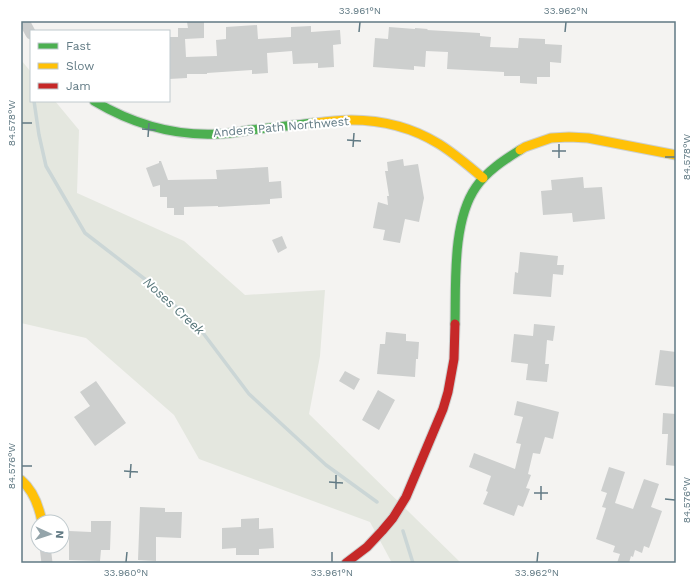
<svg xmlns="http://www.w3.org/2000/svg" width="697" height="584" viewBox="0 0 697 584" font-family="'Work Sans',sans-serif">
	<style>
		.green { fill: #e4e7df }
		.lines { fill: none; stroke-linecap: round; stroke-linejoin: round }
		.stream { stroke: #cbd6d6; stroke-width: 3.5 }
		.building { fill: #cdcfce }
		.fast-casing { stroke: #cdd0d0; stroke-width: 11 }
		.slow-casing { stroke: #cdd0d0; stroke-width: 11 }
		.jam-casing { stroke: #cdd0d0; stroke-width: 11 }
		.street { stroke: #cbcdcd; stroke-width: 11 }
		.fast { stroke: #4caf50; stroke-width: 9 }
		.slow { stroke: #ffc107; stroke-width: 9 }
		.jam { stroke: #c62828; stroke-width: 9 }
		.ticks { fill: none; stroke: #617a84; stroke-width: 1.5 }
		.labels { text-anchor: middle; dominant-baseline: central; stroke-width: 4; stroke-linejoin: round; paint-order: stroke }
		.street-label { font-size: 12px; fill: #617a84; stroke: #fff }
		.water-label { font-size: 13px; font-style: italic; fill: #58777b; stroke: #fff }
		.neatline { fill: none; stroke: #617a84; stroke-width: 1.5 }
		.ticks-label { font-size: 10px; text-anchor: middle; fill: #617a84 }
	</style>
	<rect width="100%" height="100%" fill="#f4f3f1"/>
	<!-- green -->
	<path class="green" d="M21 60 31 72V101H55L79 130 77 193 184 241 245 295 325 290 320 356 309 414 461 563H392L370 522 199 459 174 415 86 338 21 323Z"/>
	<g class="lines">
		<!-- stream -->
		<path class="stream" d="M34 101 39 135 46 166 85 233 146 280 197 325 249 394 326 465 377 502
			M403 531 413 563"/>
	</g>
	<!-- building -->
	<path class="building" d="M187 22H204V38L185 39 186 57 217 56 216 40 226 39V27L257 25 258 39 291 37V27L311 26V32L340 30 341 44 333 45 334 67 318 68V63L293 64 292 51 267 53 268 73 252 74V70L207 73V74H187V78L169 79V37H178V28H188Z
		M389 27 415 29V28L428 29 427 30 480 33V36L491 37 490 47 518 48 519 38 545 39V44L562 45 561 63 550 62V77H537V84L520 83V76H504V72L447 69 448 52 426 51 425 67 414 66V70L373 67 375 38 388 39Z
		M403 159 404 166 418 164 424 198 419 222 405 219 400 243 383 240 385 230 373 228 378 202 388 205 387 196H389L385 171H388L387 162Z
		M159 161H161L168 180 217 179 216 170 268 167 269 182 281 181 282 198 270 199V204L218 207V206L184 207V215H174V208H167V197H160V185L153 187 146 168 159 163Z
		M583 177 584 188 602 187 605 219 573 222 572 213 543 215 541 191 552 190 551 180Z
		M282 236 287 248 278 253 272 240Z
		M520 252 558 256 557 265H564L563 275 553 274 551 297 513 294 515 272 518 273Z
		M534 324 555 326 553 341 547 340 545 364H549L547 382 526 380 528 364 511 362 514 334 533 336Z
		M386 332 406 334V341L419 342 418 359H416L415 377 377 374 380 344H385Z
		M660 350 676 352V387L655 385Z
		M345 371 360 379 354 390 339 381Z
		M96 381 126 423 95 446 74 417 90 406 80 392Z
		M378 390 395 400 379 430 362 420Z
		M517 401 559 412 553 439 545 437 540 454 533 453 528 474 531 475 526 488 530 489 523 507 518 505 514 516 483 504 488 492 486 491 491 476 469 467 474 453 515 469 521 444 516 443 523 417 514 415Z
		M663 413 676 414V466L666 465 668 434H662Z
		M609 467 625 472 615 503 633 509 644 479 659 484 651 507 662 511 649 548 644 546 642 553 635 550 633 557 631 556 629 563H617L620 554 613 552 615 546 596 539 606 508 602 507 607 493 601 491Z
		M140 507 165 508V512H182L181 538 156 537V561L138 560Z
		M259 518V529L273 528 274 548 259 549V555H236V548L222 549V528L241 527V519Z
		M91 521H111L110 550H101L100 561 69 560V531L91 532Z"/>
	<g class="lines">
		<defs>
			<path id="fast" d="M94 101C131 123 173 136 217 134 228 134 239 132 250 130 271 128 293 125 314 123
				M455 324C456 284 452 221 476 187 487 171 504 160 520 150"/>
			<path id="slow" d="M314 123C326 122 339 120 351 120 382 120 413 128 439 144 455 154 469 166 483 178
				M520 150 525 147 551 138 569 137 588 138 676 155
				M21 480C34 491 39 506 42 522"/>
			<path id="jam" d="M346 563 367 547 382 531 393 518 406 497 443 409 448 392 454 359 455 324"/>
		</defs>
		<!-- fast casing -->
		<use href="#fast" class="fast-casing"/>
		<!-- slow casing -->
		<use href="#slow" class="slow-casing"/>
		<!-- jam casing -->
		<use href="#jam" class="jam-casing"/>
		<!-- street -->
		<path class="street" d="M24 21 31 34
			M45 546 47 563"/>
		<!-- fast -->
		<use href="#fast" class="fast"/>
		<!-- slow -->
		<use href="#slow" class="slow"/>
		<!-- jam -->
		<use href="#jam" class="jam"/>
	</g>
	<!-- ticks -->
	<path class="ticks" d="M359 32 360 22M565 32 566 22M22 123H32M142 129 156 130M148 137 149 123M347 140 361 141M353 147 354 133M552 151H566M665 157H675M559 158V144M22 466H32M124 471 138 472M130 478 131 464M329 482 343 483M336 489V475M534 493H548M665 499 675 500M541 500V486M126 562 127 552M332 562V552M537 562 538 552"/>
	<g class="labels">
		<!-- street labels -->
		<g class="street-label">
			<text transform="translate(281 127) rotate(-5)">Anders Path Northwest</text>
		</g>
		<!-- water labels -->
		<g class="water-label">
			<text transform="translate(174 306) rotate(43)">Noses Creek</text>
		</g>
	</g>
	<!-- border -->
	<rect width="697" height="584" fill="none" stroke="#ffffff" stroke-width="44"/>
	<!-- legend -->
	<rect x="30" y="30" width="140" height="72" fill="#ffffff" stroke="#c0cace"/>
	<rect x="38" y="43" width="20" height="6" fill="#4caf50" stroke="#c0cace"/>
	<text x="66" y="50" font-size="12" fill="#617a84">Fast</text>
	<rect x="38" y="63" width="20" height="6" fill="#ffc107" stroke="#c0cace"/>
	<text x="66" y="70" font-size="12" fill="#617a84">Slow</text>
	<rect x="38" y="83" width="20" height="6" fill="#c62828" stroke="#c0cace"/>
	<text x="66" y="90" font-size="12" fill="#617a84">Jam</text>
	<!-- north arrow -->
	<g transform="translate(50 534) rotate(93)"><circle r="19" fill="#ffffff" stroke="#c0cace"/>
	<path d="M0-3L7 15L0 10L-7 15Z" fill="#94a4aa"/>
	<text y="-6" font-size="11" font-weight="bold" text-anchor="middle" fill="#617a84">N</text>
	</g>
	<rect x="22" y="22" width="653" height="540" class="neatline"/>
	<g class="ticks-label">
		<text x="360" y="14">33.961°N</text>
		<text x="566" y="14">33.962°N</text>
		<text transform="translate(11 123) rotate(-90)" y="4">84.578°W</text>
		<text transform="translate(686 157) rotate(-90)" y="4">84.578°W</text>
		<text transform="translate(11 466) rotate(-90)" y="4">84.576°W</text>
		<text transform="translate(686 500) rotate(-90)" y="4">84.576°W</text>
		<text x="126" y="576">33.960°N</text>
		<text x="332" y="576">33.961°N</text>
		<text x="537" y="576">33.962°N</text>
	</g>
</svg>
